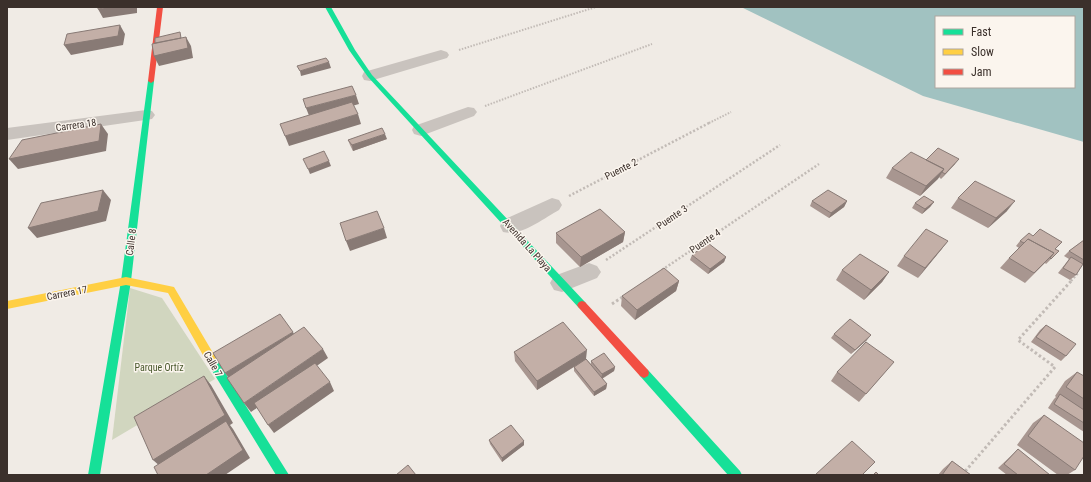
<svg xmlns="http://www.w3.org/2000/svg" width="1091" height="482" viewBox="0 0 1091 482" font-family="'Roboto Condensed',sans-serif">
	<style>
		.green { fill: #d1d6bf }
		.water { fill: #a1c2c1; fill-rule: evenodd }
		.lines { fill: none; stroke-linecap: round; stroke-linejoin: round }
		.path-far2 { stroke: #c2bbb6; stroke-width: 2; stroke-dasharray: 1.5 1.5; stroke-linecap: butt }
		.path-far1 { stroke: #c2bbb6; stroke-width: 2.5; stroke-dasharray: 2 2; stroke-linecap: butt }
		.path { stroke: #c2bbb6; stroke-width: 3; stroke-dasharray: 2.5 2.5; stroke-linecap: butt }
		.street { fill: #c9c3be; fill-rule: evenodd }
		.fast { fill: #16e098; fill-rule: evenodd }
		.slow { fill: #ffcf43; fill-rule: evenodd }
		.jam { fill: #f24e42; fill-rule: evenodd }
		.wall { fill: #a89690 }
		.shaded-wall { fill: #887a75 }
		.building { fill: #c3afa7; stroke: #887a75 }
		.labels { text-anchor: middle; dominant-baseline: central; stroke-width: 3; stroke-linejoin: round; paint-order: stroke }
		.street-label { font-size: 10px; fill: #3b302b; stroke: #fbf5ee }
		.park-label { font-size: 10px; fill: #4a5a2e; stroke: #fbf5ee }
	</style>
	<rect width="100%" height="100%" fill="#f0ebe5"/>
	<!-- green -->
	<path class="green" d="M130 288 162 298 215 379 112 440Z"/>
	<!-- water -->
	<path class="water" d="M741 7H1084V142L923 96ZM936 17H1074V87H936Z"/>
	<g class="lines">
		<!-- path-far2 -->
		<path class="path-far2" d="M459 50 596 7
			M485 106 652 44
			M709 123 731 112"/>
		<!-- path-far1 -->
		<path class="path-far1" d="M569 196 711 122
			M606 260 780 145
			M662 270 819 164
			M1071 281 1078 273"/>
		<!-- path -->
		<path class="path" d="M612 304 624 296
			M962 475 1055 367 1018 340 1072 280"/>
		<!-- street -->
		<path class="street" d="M441 50 447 52 449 55 447 58 370 81 364 80 362 76 364 72Z
			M468 107 474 108 477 112 474 116 421 136 414 134 412 130 414 126Z
			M146 110 152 111 155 115 152 119 7 140V128Z
			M552 198 559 200 562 205 559 210C544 218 521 237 503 232L500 226 503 220Z
			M589 263 597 266 601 272 597 278 562 292 554 290 550 283 554 276Z"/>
		<!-- fast -->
		<path class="fast" d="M325 7H331L355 50 372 75 585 302 587 305 585 308 582 309 579 308 368 77 349 50Z
			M151 79 154 81 131 281 100 475H88L121 281 148 81Z
			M212 356 216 358 289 475H276L208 364 207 361 208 358Z
			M644 368 648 370 740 471 742 475H728L640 376 639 373 640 370Z"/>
		<!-- slow -->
		<path class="slow" d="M126 277 174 287 216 358 217 361 216 364 212 366 208 364 168 293 126 285 7 309V301Z"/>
		<!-- jam -->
		<path class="jam" d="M157 7H163L154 81 151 83 148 81Z
			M582 301 585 302 648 370 649 373 648 376 644 378 640 376 579 308 577 305 579 302Z"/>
	</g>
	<!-- wall -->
	<path class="wall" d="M387 139 353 151 350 145 348 140Z
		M926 160 955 164 941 179 939 177 920 196 886 178 892 168Z
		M958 198 1007 211 988 228 951 208Z
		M812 201H847L844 207 829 218 810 206Z
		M934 202 930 207 922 214 912 208 915 203Z
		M625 232 623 242 580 267 556 243V233Z
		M1084 240V264L1081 266 1076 275 1070 280 1058 273 1066 263 1069 259 1064 256 1069 251Z
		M948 241 918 278 897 266 904 256Z
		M1020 241 1055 249 1059 251 1046 264 1045 263 1025 283 1000 268 1009 258 1019 248 1016 246Z
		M692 255 726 257 724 262 708 274 690 260Z
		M842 270 889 272 882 282 864 300 836 280Z
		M679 281 676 291 635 320 621 306 622 296Z
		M1046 325 1066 356 1061 361 1031 342 1040 330Z
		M834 334 867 340 851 354 831 338Z
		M514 352 586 359 591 364V361L615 367 614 371 602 379 607 384 606 389 594 396 574 371V367L537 390 515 361Z
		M886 371 859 402 831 381 837 372Z
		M1077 372 1083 376 1084 375V432L1048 408 1054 399 1056 397 1055 396 1065 381Z
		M1044 415 1075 470 1067 475H1058L1017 445 1033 423Z
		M489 440 524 445 502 462 490 444Z
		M1018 449 1050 475H1007L998 468 1013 454Z
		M952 461 971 475H938L943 469Z"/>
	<!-- shaded-wall -->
	<path class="shaded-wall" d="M110 7H137V13L103 18 98 9Z
		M120 25 125 34 123 45 71 55 64 45Z
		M186 37 191 46 193 58 159 66 154 56Z
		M329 62 331 68 301 76 300 71Z
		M356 95 359 104 310 118 306 108Z
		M358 114 361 124 289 146 285 136Z
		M101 124 108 134 106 151 18 169 9 159Z
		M385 134 387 139 353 151 352 145Z
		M959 159 955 164 941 179 945 174Z
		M329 161 331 166 310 174 308 169Z
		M944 169 938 179 920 196 926 186Z
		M103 190 111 200 106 221 37 238 28 228Z
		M847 201 844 207 829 218 831 213Z
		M1015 201 1007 211 988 228 996 218Z
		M934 202 930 207 922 214 925 209Z
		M384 228 387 238 350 251 346 241Z
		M625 232 623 242 580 267 581 257Z
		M948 241 941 250 918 278 925 268Z
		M726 257 724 262 708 274 710 269Z
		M889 272 882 282 864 300 871 290Z
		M679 281 676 291 635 320 637 310Z
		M293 332 298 342 232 382 225 373Z
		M871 335 867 340 851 354 855 350Z
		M323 349 328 358 251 412 244 403Z
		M587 350 586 359 537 390V381Z
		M615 367 614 371 601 379 602 374Z
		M204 376 211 385 233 423 230 425 233 429 250 458 225 475H206L162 468 153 460Z
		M330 382 334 391 274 433 268 425Z
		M607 384 606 389 594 396V392Z
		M524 441V445L502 462V458Z"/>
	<!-- building -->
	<path class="building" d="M98 7H110L98 9Z
		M120 25 118 36 64 45 67 34Z
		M180 32 181 38 155 43V38Z
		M186 37 188 48 154 56 152 44Z
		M326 58 329 62 300 71 297 66Z
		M352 86 356 95 306 108 303 99Z
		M352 102 358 114 285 136 280 124Z
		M101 124 99 141 9 159 22 140Z
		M382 128 385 134 352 145 348 140Z
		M938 148 959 159 945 174 942 172 944 169 926 160Z
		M324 151 329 161 308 169 303 159Z
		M911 152 944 169 926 186 892 168Z
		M975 181 1015 201 996 218 958 198Z
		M103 190 98 211 28 228 41 203Z
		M828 190 847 201 831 213 812 201Z
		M924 196 934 202 925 209 915 203Z
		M600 209 625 232 581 257 556 233Z
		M377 211 384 228 346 241 340 223Z
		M926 229 948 241 925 268 904 256Z
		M1040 229 1062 242 1055 249 1059 251 1051 259 1050 258 1054 253 1028 239 1024 243 1020 241 1029 233 1033 236Z
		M1028 239 1054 253 1034 273 1009 258Z
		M1084 240V260L1069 251Z
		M708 243 726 257 710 269 692 255Z
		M860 254 889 272 871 290 842 270Z
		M1071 257 1083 264 1076 275 1063 268Z
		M664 268 679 281 637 310 622 296Z
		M280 314 293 332 225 373 213 353Z
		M850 319 871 335 855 350 834 334Z
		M563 322 587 350 537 381 514 352Z
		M1046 325 1076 344 1066 356 1036 337Z
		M304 327 323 349 244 403 227 378Z
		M866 342 894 362 866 394 837 372Z
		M604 353 615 367 602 374 591 361Z
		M586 359 607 384 594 392 574 367Z
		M315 363 330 382 268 425 254 403Z
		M1077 372 1084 376V399L1066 387Z
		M204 376 225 415 153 460 134 417Z
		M1060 394 1084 410V423L1054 404Z
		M1044 415 1084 443V456L1075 470 1028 436Z
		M226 421 243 450 206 475H158L154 467Z
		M511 425 524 441 502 458 489 440Z
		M852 441 875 462 862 475H815Z
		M1018 449 1050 475H1018L1004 464Z
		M952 461 971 475H942Z
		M408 465 416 475H396Z
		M876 472 879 475H873Z"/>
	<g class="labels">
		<!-- street labels -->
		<g class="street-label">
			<text transform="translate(76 125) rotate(-8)">Carrera 18</text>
			<text transform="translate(621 169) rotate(-27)">Puente 2</text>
			<text transform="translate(672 217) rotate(-34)">Puente 3</text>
			<text transform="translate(705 241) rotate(-34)">Puente 4</text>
			<text transform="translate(131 242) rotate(-83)">Calle 8</text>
			<text transform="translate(527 245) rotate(48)">Avenida La Playa</text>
			<text transform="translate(67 293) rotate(-11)">Carrera 17</text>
			<text transform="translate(213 364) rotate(60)">Calle 7</text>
		</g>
		<!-- park labels -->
		<g class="park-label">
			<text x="159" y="367">Parque Ortíz</text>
		</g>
	</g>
	<!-- border -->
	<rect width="1091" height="482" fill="none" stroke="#3b302b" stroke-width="16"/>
	<!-- legend -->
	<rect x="935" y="16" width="140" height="72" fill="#fbf5ee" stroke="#aea6a0"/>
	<rect x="943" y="29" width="20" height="6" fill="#16e098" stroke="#aea6a0"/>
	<text x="971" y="36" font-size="12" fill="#3b302b">Fast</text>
	<rect x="943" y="49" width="20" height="6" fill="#ffcf43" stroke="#aea6a0"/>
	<text x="971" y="56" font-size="12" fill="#3b302b">Slow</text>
	<rect x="943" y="69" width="20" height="6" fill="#f24e42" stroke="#aea6a0"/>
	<text x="971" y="76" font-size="12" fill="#3b302b">Jam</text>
</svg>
